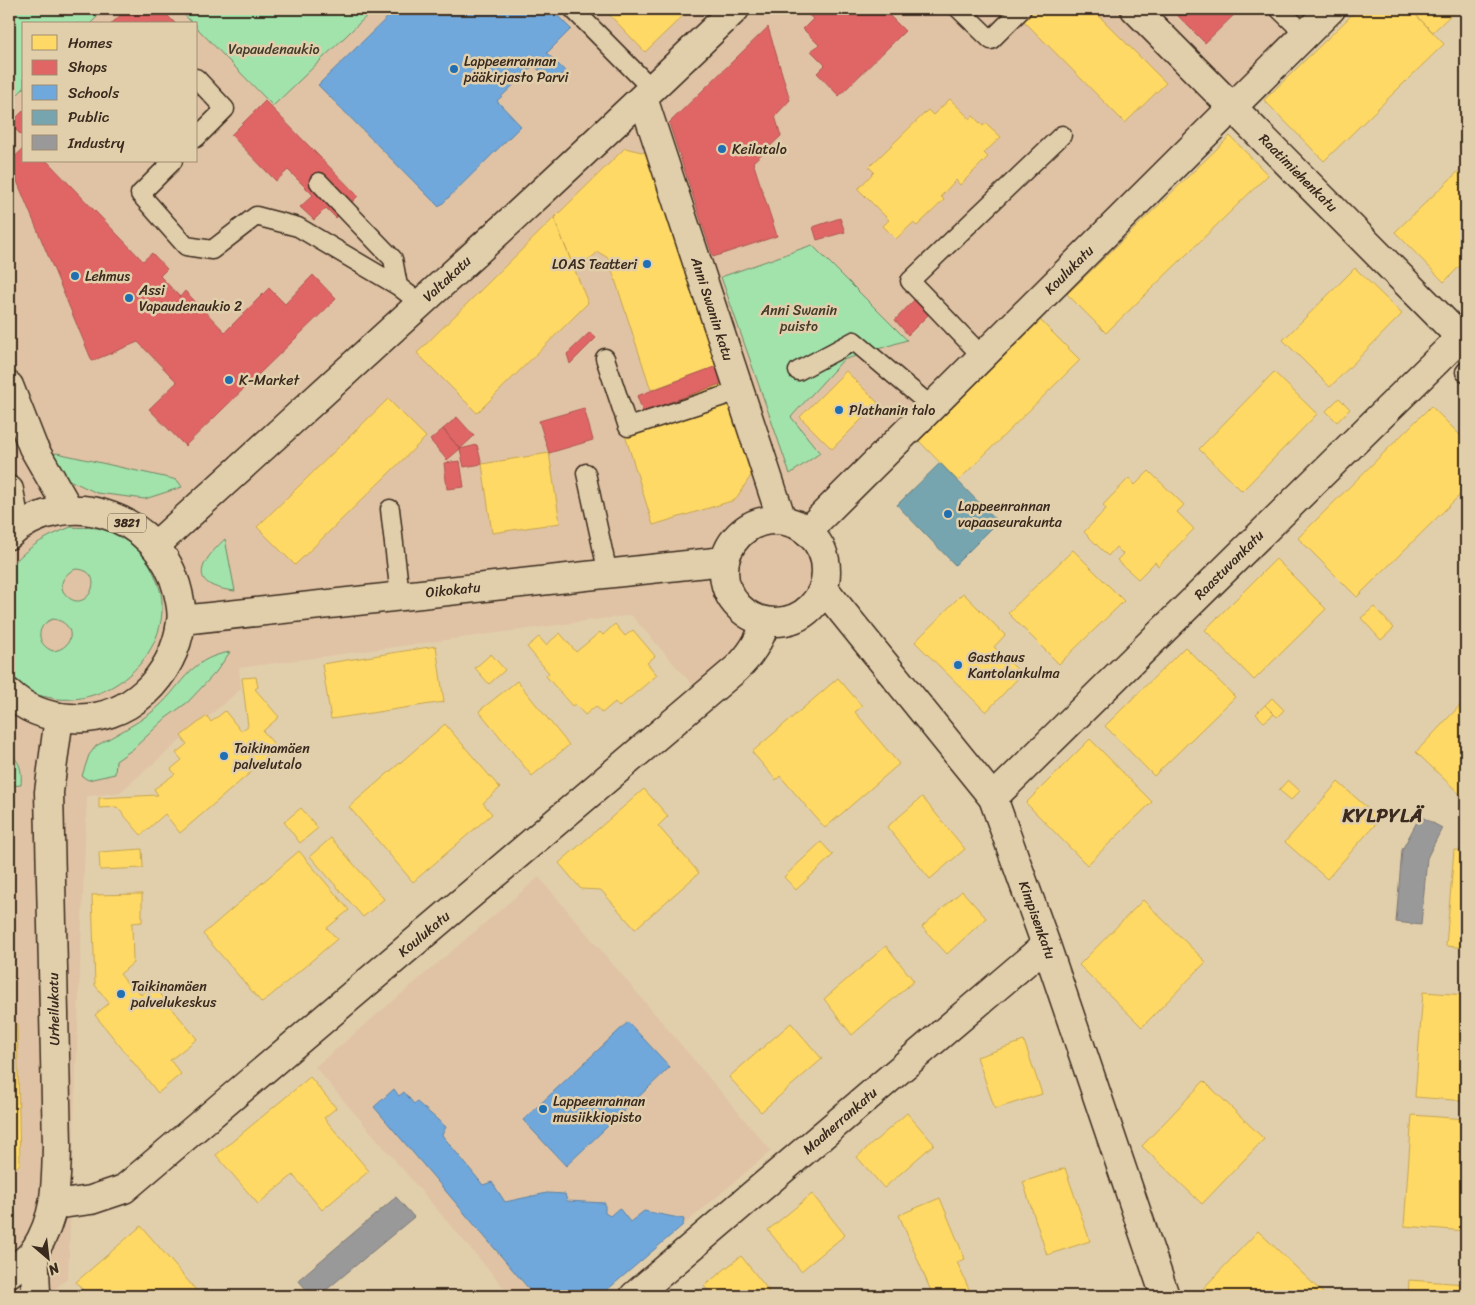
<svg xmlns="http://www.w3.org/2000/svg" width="1475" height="1305" viewBox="0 0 1475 1305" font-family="Sriracha,sans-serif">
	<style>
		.built { fill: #e0c3a4; fill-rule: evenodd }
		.green { fill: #a2e3ac; stroke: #6e8665; fill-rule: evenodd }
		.homes { fill: #ffd966; stroke: #c4a450 }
		.shops { fill: #e06666; stroke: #ae5450 }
		.schools { fill: #6fa8dc; stroke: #5f82a3 }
		.public { fill: #76a5af; stroke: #648084 }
		.industry { fill: #999; stroke: #7d7874 }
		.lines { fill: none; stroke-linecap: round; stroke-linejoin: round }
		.lane-casing { stroke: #3b2a1e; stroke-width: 21 }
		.street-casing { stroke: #3b2a1e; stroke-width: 31 }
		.secondary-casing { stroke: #3b2a1e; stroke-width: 31 }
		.primary-casing { stroke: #3b2a1e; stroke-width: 31 }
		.lane { stroke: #e1cfac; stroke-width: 18 }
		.street { stroke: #e1cfac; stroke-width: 28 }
		.secondary { stroke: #e1cfac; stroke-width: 28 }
		.primary { stroke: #e1cfac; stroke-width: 28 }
		.poi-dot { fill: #1f6fb2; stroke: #e1cfac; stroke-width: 2 }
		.labels { text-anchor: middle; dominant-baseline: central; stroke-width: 5; stroke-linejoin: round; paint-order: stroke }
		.shield { fill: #e1cfac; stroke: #6d5c49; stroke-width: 1 }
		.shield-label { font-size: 12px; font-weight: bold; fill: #3b2a1e }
		.park-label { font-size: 14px; fill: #453c2c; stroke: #e1cfac }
		.poi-label { font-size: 14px; fill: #3b2a1e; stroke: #e1cfac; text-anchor: start }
		.street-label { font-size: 14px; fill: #3b2a1e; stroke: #e1cfac }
		.district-label { font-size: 19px; font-weight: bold; letter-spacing: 1px; fill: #3b2a1e; stroke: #e1cfac }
	</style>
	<rect width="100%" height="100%" fill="#e1cfac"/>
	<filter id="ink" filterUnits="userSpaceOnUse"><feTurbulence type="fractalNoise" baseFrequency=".02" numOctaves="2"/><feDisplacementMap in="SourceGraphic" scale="10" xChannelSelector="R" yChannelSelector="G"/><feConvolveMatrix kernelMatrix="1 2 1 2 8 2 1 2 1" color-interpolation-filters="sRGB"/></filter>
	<g filter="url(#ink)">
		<!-- built -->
		<path class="built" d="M9 9H1331L815 539 820 547 825 561 826 575 824 589 818 600 810 610 800 617 783 623 766 622 703 697 631 615 239 668 241 689 119 793 87 796 68 1278 47 1296H9V1175L21 1165 9 866ZM24 24H196V161H24Z
			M539 877 771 1151 600 1296H511L315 1067Z"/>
		<!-- green -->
		<path class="green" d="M9 9H105L90 24H24V88L9 103Z
			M179 9H374L273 106 196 27V24H193Z
			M812 245 907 340 843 360 791 417 820 453 790 474 721 277Z
			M57 453 173 479 178 481 182 487 145 499 97 493 65 478 43 456Z
			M71 527C80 528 89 527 98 528 120 531 140 548 151 567 156 578 162 591 162 603 165 657 111 704 58 699 46 697 32 695 22 688 17 684 13 678 9 674V568C29 546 43 538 71 527ZM76 569C109 570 87 616 67 596 56 586 64 573 76 569ZM53 619C76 622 76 648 53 651 36 645 35 625 53 619Z
			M225 539 235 591C188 586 198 564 225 539Z
			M230 652 216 672 188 702 166 718 133 749 116 761 115 774 88 780 82 776 89 755 96 746C115 735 135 725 152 712 182 689 186 659 230 652Z
			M9 753C21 762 22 771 21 785L9 786Z"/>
		<!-- homes -->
		<path class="homes" d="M604 9H690L645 52Z
			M1024 9H1092L1166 83 1125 123 1018 15Z
			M1358 9H1410L1444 44 1324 161 1264 100Z
			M1410 9H1457L1433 32Z
			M950 99 970 119 973 116 983 126 986 123 1001 137 984 153 988 157 960 185 956 180 941 196 944 200 917 226 913 223 896 239 883 226 889 220 858 189 874 172 869 167 928 110 933 115Z
			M1230 136 1268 175 1106 333 1067 294Z
			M625 148 646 153 717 366 651 390 608 258 598 252 575 271 554 218Z
			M1466 164V260L1444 282 1395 232Z
			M554 218 588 303 477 413 417 353Z
			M1355 268 1402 314 1330 387 1283 340Z
			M1040 320 1080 360 958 481 919 441Z
			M846 371 878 403 832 449 800 417Z
			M1274 372 1317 414 1242 491 1199 449Z
			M723 383 752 474 735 500 653 525 625 435 675 420 669 403Z
			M1339 398 1350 409 1337 422 1326 411Z
			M388 399 426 437 295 565 257 527Z
			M1431 406 1466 441V489L1357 597 1298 538Z
			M549 453 560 523 492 533 482 464Z
			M1149 471 1184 505 1177 512 1194 529 1158 566 1155 562 1138 579 1117 560 1123 554 1116 547 1108 556 1084 532 1106 509 1103 505 1129 478 1135 485Z
			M1073 550 1124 601 1059 664 1008 613Z
			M1276 559 1326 609 1254 680 1205 630Z
			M963 593 1005 635 994 647 1022 674 986 712 915 642Z
			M1374 607 1394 628 1381 640 1361 618Z
			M615 624 625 636 633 630 655 656 647 663 657 675 619 707 615 702 602 713 596 706 585 715 575 704 572 706 546 676 549 673 527 647 539 637 546 645 560 633 576 652 600 632 603 635Z
			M436 646 444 702 331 719 322 664Z
			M1185 647 1235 697 1154 776 1105 726Z
			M491 654 505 670 489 684 475 668Z
			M256 677 258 687 255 689 279 717 263 731 278 749 180 833 165 814 141 835 117 807 99 808V798L158 795 154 789 175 774 171 769 182 760 176 753 187 744 181 736 207 716 211 722 225 711 241 731 248 726 242 678Z
			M838 678 862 706 855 712 899 764 825 828 780 776 776 780 752 752Z
			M517 681 569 745 532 776 479 711Z
			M1272 698 1284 710 1277 717 1265 705Z
			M1466 699V800L1416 752Z
			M1265 705 1274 714 1264 722 1256 714Z
			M445 724 500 788 483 803 492 814 413 882 349 807Z
			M1090 739 1152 802 1087 865 1026 803Z
			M1288 780 1300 791 1291 800 1279 790Z
			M1338 782 1380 819 1327 879 1285 842Z
			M644 789 668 816 658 826 699 873 635 929 601 890 581 889 559 863Z
			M922 797 965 849 930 879 887 827Z
			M301 808 318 828 300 843 284 822Z
			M331 838 384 899 363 917 310 856Z
			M821 842 833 855 796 890 784 877Z
			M142 849 143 868 100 870 99 852Z
			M1454 850 1466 851V948L1446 946Z
			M299 851 349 910 327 928 337 939 262 1003 203 934Z
			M962 891 986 918 947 954 922 927Z
			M142 894V922L132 923 133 963 120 974 131 988 134 985 141 995 153 985 197 1039 170 1060 181 1074 158 1093 95 1015 109 1003 95 985 92 895Z
			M1143 900 1206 962 1142 1027 1079 965Z
			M886 946 914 981 852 1035 824 999Z
			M1423 992 1466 995V1101L1415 1097Z
			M9 1023H17L20 1164 9 1174Z
			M791 1023 822 1059 761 1112 729 1077Z
			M1024 1041 1042 1094 995 1109 977 1057Z
			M310 1077 336 1108 324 1118 369 1171 322 1210 293 1175 258 1204 216 1155Z
			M1204 1081 1264 1139 1202 1204 1142 1146Z
			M907 1113 934 1144 884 1188 857 1157Z
			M1412 1115 1466 1119V1231L1404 1226Z
			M1065 1168 1090 1241 1047 1255 1023 1182Z
			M812 1194 845 1235 801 1271 768 1230Z
			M940 1198 965 1259 957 1262 971 1294 966 1296H933L899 1215Z
			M141 1226 201 1296H88L76 1282Z
			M1258 1231 1326 1296H1196Z
			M741 1256 769 1291 762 1296H713L704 1286Z
			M1409 1280 1466 1284V1296H1408Z
			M476 1289 482 1296H467Z"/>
		<!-- shops -->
		<path class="shops" d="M127 9H161L176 24H111Z
			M802 9H883L905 31 839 96 817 73 825 65 811 51 819 45 803 29 813 19Z
			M1171 9H1240L1205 43Z
			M768 27 790 100 775 116 781 136 753 162 777 236 713 257 669 123Z
			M265 101 358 196 336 218 326 208 314 220 300 207 313 195 288 170 276 181 231 135Z
			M24 110V138L10 124Z
			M24 148V161H47L143 261 152 253 167 269 160 276 180 297 185 291 225 332 269 288 285 304 313 275 336 299 185 446 149 409 177 382 138 342 92 361 9 162Z
			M840 218 845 232 817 240 813 227Z
			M916 298 930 313 908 335 895 320Z
			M590 332 596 338 570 364 567 354Z
			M717 366 723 383 643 412 637 396Z
			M584 408 593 440 549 453 539 421Z
			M457 417 474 436 460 449 443 429Z
			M443 429 460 449 447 460 430 440Z
			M477 445 482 464 464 467 460 449Z
			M460 461 464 487 447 489 444 463Z"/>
		<!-- schools -->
		<path class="schools" d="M396 9H551L571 29 547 53 565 71 552 84 534 65 497 101 521 126 439 207 318 85Z
			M628 1022 670 1067 566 1166 523 1120Z
			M394 1089 399 1096 404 1092 414 1104 417 1102 446 1127 442 1135 483 1185 492 1182 505 1202 547 1193 565 1194 567 1201 605 1203V1213L610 1216 619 1208 630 1222 644 1211 684 1219 683 1225 600 1296H535L374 1107Z"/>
		<!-- public -->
		<path class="public" d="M940 463 998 522 955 565 897 505Z"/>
		<!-- industry -->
		<path class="industry" d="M1420 816 1442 828 1427 858 1421 925 1396 922 1402 850Z
			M396 1197 414 1217 319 1296H312L298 1280Z"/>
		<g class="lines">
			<defs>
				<path id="lane" d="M573 9 652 89
					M959 9 991 40 1022 9
					M1279 9 1305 34
					M196 78 225 109 196 138
					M173 161 140 194 186 246 212 250 256 216 298 227 398 286
					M319 182 393 259 398 286 421 304
					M982 356 910 281 1062 135
					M605 358 628 427 739 391
					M798 371 854 341 932 407
					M1465 372 1466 371
					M586 473 608 574
					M390 509 400 596"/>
				<path id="street" d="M1135 9 1461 338
					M643 98 782 520
					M155 546C349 368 546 192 735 9
					M824 589 993 798 1046 945 1165 1296
					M993 798 1466 332
					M54 1205 91 1200 124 1189 736 669C751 655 759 641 766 622
					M34 1251 36 1292 38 1296
					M634 1296 1046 945"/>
				<path id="secondary" d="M9 1273C17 1266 29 1259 35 1250 57 1215 56 1184 57 1145L49 792 59 717"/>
				<path id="primary" d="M9 386 33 447 69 510
					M9 490 16 528
					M724 571a51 51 0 1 1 102 0a51 51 0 1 1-102 0Z
					M807 531 1331 9
					M9 535C34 512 72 504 104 514 142 525 169 554 178 592 180 601 183 612 181 622 174 677 128 723 70 718 47 717 26 709 9 693
					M182 620 724 561"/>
			</defs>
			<!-- lane casing -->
			<use href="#lane" class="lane-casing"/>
			<!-- street casing -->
			<use href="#street" class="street-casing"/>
			<!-- secondary casing -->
			<use href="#secondary" class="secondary-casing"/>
			<!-- primary casing -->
			<use href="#primary" class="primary-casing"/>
			<!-- lane -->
			<use href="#lane" class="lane"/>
			<!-- street -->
			<use href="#street" class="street"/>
			<!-- secondary -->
			<use href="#secondary" class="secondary"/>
			<!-- primary -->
			<use href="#primary" class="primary"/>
		</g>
	</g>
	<!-- markers -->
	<g class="poi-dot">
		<circle cx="454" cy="69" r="5"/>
		<circle cx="722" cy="149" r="5"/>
		<circle cx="647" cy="264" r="5"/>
		<circle cx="75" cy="276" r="5"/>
		<circle cx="129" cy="298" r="5"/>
		<circle cx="229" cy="380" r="5"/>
		<circle cx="839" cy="410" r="5"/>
		<circle cx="948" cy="514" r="5"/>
		<circle cx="958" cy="665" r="5"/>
		<circle cx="224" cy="756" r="5"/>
		<circle cx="121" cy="994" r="5"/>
		<circle cx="543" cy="1109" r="5"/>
	</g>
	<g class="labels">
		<!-- shield labels -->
		<rect class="shield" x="108" y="513.5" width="38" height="19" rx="4"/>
		<g class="shield-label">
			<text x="127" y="523">3821</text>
		</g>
		<!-- park labels -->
		<g class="park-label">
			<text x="274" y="49">Vapaudenaukio</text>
			<text x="799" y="310">Anni Swanin<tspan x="799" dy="16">puisto</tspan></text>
		</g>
		<!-- poi labels -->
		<g class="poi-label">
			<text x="464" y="61">Lappeenrannan<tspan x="464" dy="16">pääkirjasto Parvi</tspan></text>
			<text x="732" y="149">Keilatalo</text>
			<text x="637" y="264" text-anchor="end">LOAS Teatteri</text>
			<text x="85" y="276">Lehmus</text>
			<text x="139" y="290">Assi<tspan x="139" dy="16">Vapaudenaukio 2</tspan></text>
			<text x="239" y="380">K-Market</text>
			<text x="849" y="410">Plathanin talo</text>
			<text x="958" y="506">Lappeenrannan<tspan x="958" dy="16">vapaaseurakunta</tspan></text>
			<text x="968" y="657">Gasthaus<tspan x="968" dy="16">Kantolankulma</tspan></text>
			<text x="234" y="748">Taikinamäen<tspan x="234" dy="16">palvelutalo</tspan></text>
			<text x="131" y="986">Taikinamäen<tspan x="131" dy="16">palvelukeskus</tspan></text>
			<text x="553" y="1101">Lappeenrannan<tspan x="553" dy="16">musiikkiopisto</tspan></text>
		</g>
		<!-- street labels -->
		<g class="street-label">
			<text transform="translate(1298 173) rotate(45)">Raatimiehenkatu</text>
			<text transform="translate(1069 270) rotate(-45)">Koulukatu</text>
			<text transform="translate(447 279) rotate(-43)">Valtakatu</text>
			<text transform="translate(712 309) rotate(72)">Anni Swanin katu</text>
			<text transform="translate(1229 565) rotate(-45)">Raastuvankatu</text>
			<text transform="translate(453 590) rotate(-6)">Oikokatu</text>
			<text transform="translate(1037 920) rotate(70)">Kimpisenkatu</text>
			<text transform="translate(424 934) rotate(-40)">Koulukatu</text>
			<text transform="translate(54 1009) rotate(-91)">Urheilukatu</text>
			<text transform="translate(840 1121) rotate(-41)">Maaherrankatu</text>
		</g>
		<!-- district labels -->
		<g class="district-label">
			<text x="1383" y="815">KYLPYLÄ</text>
		</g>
	</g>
	<!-- margin -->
	<rect width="1475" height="1305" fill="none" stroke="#e1cfac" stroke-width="30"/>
	<rect x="15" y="15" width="1445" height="1275" fill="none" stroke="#3b2a1e" stroke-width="2" filter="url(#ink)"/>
	<!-- legend -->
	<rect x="22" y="22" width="175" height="140" fill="#e1cfac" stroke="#9f8d73"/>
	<rect x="32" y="35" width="25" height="15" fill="#ffd966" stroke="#9f8d73"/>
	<text x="68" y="48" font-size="15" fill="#3b2a1e">Homes</text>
	<rect x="32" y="60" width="25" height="15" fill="#e06666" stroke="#9f8d73"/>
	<text x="68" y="72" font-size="15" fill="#3b2a1e">Shops</text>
	<rect x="32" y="85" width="25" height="15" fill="#6fa8dc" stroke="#9f8d73"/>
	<text x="68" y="98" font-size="15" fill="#3b2a1e">Schools</text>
	<rect x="32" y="110" width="25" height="15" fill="#76a5af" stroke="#9f8d73"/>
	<text x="68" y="122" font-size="15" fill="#3b2a1e">Public</text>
	<rect x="32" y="135" width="25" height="15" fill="#999999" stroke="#9f8d73"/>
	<text x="68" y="148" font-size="15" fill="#3b2a1e">Industry</text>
	<!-- north arrow -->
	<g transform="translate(48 1258) rotate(152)" stroke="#e1cfac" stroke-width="4" paint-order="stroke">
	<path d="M0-4L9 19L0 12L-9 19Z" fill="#3b2a1e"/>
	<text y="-8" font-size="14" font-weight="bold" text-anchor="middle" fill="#3b2a1e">N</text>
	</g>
</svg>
